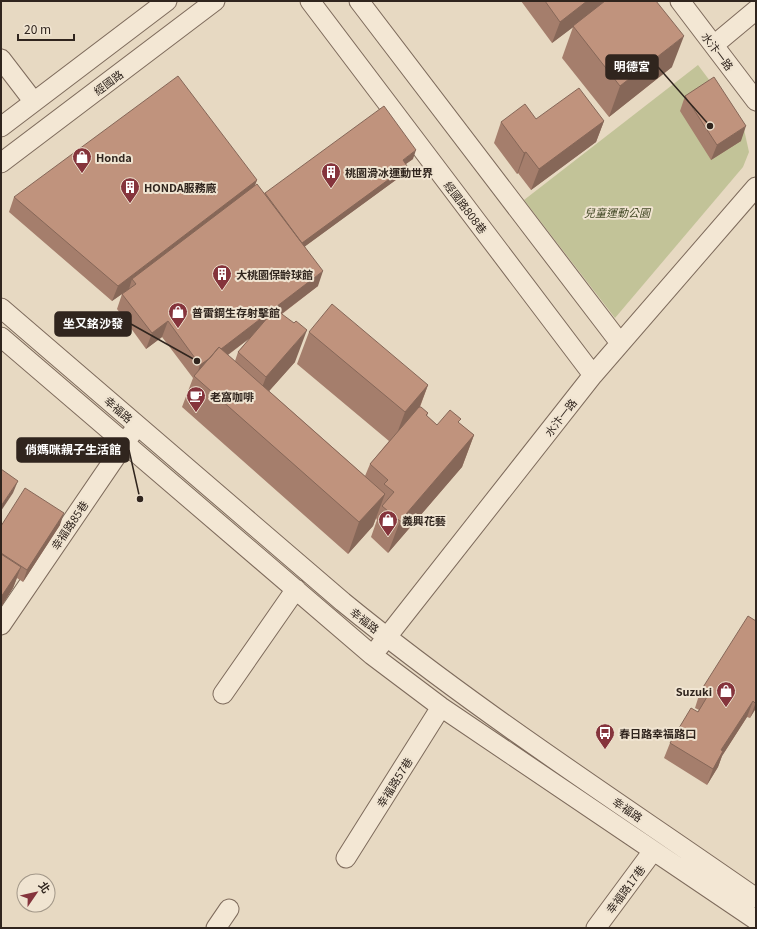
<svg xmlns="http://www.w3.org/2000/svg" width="757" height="929" viewBox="0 0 757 929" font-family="Georgia,'Noto Sans TC',serif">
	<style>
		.green { fill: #c2c398 }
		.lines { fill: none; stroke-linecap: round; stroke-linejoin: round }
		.minor-casing { stroke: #7e6b5c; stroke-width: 21 }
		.minor { stroke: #f3e7d4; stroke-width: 19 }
		.wall { fill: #a57e6c; fill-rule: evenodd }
		.shaded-wall { fill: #866758 }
		.building { fill: #c0937d; stroke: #866758 }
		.labels { text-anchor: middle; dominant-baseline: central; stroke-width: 4; stroke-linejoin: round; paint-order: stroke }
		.street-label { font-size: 11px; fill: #30251e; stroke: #f0e4d1 }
		.poi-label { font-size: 11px; font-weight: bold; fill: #30251e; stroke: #f0e4d1; text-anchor: start }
		.park-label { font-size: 11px; font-style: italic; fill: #444a27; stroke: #f0e4d1 }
		.leader { fill: none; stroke: #30251e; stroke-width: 1.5 }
		.callout-dot { fill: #30251e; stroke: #f0e4d1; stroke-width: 1.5 }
		.callout { fill: #30251e; stroke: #30251e; stroke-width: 1.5 }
		.callout-label { font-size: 12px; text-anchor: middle; font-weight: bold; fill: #fff }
	</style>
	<rect width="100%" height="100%" fill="#e7d9c2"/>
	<!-- green -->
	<path class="green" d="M698 65 743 125 749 152 743 167 615 318 524 200Z"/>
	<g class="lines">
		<defs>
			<path id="minor" d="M310 1 593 375
				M359 1 620 343
				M680 1 756 101
				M714 45 756 10
				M1 59 34 102
				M1 127 167 1
				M1 163 215 1
				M1 308 343 602C474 709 617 801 756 898
				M1 337 372 655 441 707 756 920
				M1 625 132 433
				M379 647 593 375 756 187
				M223 694 296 589
				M346 858 441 707
				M216 928 229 909
				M596 928 653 851"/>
		</defs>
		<!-- minor casing -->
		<use href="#minor" class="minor-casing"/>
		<!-- minor -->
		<use href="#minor" class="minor"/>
	</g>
	<!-- wall -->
	<path class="wall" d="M521 1H656L672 67 609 117 562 58 573 27 552 43Z
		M685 96 741 141 711 160 680 111Z
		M536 119 604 121 596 142 531 190 518 173 517 174 494 143 501 122Z
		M413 159 406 164 404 174 305 246 318 286 282 314 295 362 269 391 365 476 370 464 389 441 297 364 309 332 428 385 420 407 428 413 427 416 437 425 459 423 474 435 462 467 388 553 371 537 377 520 376 518 373 526 348 554 182 407 193 378 162 337 146 349 117 309 122 294 129 289 112 301 9 212 14 197 257 180 254 187 265 193ZM250 338 238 352 235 361 228 355Z
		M60 525 23 582 17 578 13 588 1 607V526Z
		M756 621V708L750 718 747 717 722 756 718 767 707 785 664 758 670 743 699 710 695 708 700 692Z"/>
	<!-- shaded-wall -->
	<path class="shaded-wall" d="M587 1H608L552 43 560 22Z
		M684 36 672 67 609 117 620 86Z
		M604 121 596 142 531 190 539 169Z
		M746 126 741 141 711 160 717 145Z
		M416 150 413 159 400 168 403 160Z
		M526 152 518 173 517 174 524 153Z
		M407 166 404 174 296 253 299 245Z
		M257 180 251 195 132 279 129 289 112 301 118 286Z
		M323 271 318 286 197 378 196 377 200 365Z
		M168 321 162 337 146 349 152 333Z
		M307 330 295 362 254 408 266 377Z
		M428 385 416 416 393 444 405 412Z
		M474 435 462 467 388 553 400 521Z
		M18 481 13 493 1 511V506Z
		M385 494 373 526 348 554 359 522Z
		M64 513 60 525 23 582 27 570Z
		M21 567 13 588 1 607V597Z
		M753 701 747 717 722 756 718 767 707 785 713 769 721 750Z
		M756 702V708L750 718Z"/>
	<!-- building -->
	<path class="building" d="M545 1H587L560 22Z
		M605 1H656L684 36 620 86 573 26Z
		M178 76 257 180 118 286 14 197Z
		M714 77 746 126 717 145 685 96Z
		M579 88 604 121 539 169 526 152 524 153 501 122 525 104 536 119Z
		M384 106 416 150 403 160 407 166 302 243 265 193Z
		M257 184 323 271 221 349 219 347 210 358 200 365 168 321 152 333 122 294 136 284 132 279Z
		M332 304 428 385 405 412 309 332Z
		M275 309 294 323 296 321 307 330 266 377 238 352Z
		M219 347 385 494 359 522 194 376Z
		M419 407H421L428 413 426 415 437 425 450 410 461 419 458 422 474 435 400 521 382 506 394 492 384 484 388 480 370 464Z
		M1 469 18 481 1 506Z
		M25 488 64 513 27 570 1 553V526Z
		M1 554 21 567 1 597Z
		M748 616 756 621V702L755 703 753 701 721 750 723 751 713 769 670 743 691 708 698 712 707 697 700 692Z"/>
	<!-- icons -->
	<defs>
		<symbol id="shop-pin" viewBox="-11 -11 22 30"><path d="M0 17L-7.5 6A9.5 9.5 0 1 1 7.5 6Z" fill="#85343c" stroke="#f0e4d1"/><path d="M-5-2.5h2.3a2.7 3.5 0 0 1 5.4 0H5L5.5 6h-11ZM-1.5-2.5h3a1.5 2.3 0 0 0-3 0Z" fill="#fff"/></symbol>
		<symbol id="building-pin" viewBox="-11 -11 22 30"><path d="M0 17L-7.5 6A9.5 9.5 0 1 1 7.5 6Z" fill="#85343c" stroke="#f0e4d1"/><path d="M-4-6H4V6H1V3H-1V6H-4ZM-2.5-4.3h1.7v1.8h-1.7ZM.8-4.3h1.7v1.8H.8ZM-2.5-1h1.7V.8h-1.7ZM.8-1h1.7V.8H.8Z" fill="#fff"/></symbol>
		<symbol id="cafe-pin" viewBox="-11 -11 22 30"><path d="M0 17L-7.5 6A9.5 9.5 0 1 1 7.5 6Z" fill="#85343c" stroke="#f0e4d1"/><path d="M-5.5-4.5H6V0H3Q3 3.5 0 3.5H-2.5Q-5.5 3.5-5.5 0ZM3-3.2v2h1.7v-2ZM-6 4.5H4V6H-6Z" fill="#fff"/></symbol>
		<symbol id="bus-pin" viewBox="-11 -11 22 30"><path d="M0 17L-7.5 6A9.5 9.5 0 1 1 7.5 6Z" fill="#85343c" stroke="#f0e4d1"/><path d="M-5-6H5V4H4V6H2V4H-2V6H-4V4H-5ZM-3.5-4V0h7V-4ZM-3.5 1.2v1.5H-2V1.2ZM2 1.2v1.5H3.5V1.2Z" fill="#fff"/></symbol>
	</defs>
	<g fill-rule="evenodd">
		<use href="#shop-pin" x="71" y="146" width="22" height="30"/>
		<use href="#building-pin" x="320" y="161" width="22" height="30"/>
		<use href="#building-pin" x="119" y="176" width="22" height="30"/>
		<use href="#building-pin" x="211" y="263" width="22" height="30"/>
		<use href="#shop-pin" x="167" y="301" width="22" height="30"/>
		<use href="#cafe-pin" x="185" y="385" width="22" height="30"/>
		<use href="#shop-pin" x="377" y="509" width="22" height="30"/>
		<use href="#shop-pin" x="715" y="680" width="22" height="30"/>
		<use href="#bus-pin" x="594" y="722" width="22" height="30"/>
	</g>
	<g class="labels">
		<!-- street labels -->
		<g class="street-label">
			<text transform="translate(718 51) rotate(53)">水汴一路</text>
			<text transform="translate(108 82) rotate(-37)">經國路</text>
			<text transform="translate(466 207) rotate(53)">經國路808巷</text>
			<text transform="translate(119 409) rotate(41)">幸福路</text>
			<text transform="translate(560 417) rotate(-52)">水汴一路</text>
			<text transform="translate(69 525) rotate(-56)">幸福路85巷</text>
			<text transform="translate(365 620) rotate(38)">幸福路</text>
			<text transform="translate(394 782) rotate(-58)">幸福路57巷</text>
			<text transform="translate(628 809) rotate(35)">幸福路</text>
			<text transform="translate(625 889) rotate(-53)">幸福路17巷</text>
		</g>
		<!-- poi labels -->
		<g class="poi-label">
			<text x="96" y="157">Honda</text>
			<text x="345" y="172">桃園滑冰運動世界</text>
			<text x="144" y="187">HONDA服務廠</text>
			<text x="236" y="274">大桃園保齡球館</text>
			<text x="192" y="312">普雷鋼生存射擊館</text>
			<text x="210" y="396">老窩咖啡</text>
			<text x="402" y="520">義興花藝</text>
			<text x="712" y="691" text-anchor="end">Suzuki</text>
			<text x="619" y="733">春日路幸福路口</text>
		</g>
		<!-- park labels -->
		<g class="park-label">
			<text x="617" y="212">兒童運動公園</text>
		</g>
	</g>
	<!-- callouts -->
	<path class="leader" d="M710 126L658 67M197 361L131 324M140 499L129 450"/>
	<g class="callout-dot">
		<circle cx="710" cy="126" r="4"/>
		<circle cx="197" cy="361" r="4"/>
		<circle cx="140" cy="499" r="4"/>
	</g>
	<g class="callout">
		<rect x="606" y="55" width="52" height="24" rx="4"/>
		<rect x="55" y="312" width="76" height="24" rx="4"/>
		<rect x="17" y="438" width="112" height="24" rx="4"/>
	</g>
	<g class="callout-label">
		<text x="632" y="71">明德宮</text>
		<text x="93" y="328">坐又銘沙發</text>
		<text x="73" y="454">俏媽咪親子生活館</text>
	</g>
	<!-- border -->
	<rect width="757" height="929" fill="none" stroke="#30251e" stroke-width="4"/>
	<!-- north arrow -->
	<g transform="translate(36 893) rotate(56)"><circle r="19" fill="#f0e4d1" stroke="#a39889"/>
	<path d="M0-3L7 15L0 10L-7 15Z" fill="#85343c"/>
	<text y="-6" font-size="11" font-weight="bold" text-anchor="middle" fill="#30251e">北</text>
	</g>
	<!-- scale -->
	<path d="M18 34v6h56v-6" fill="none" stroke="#30251e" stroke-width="2"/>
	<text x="24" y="34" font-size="12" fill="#30251e" stroke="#f0e4d1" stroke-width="3" paint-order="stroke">20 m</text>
</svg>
